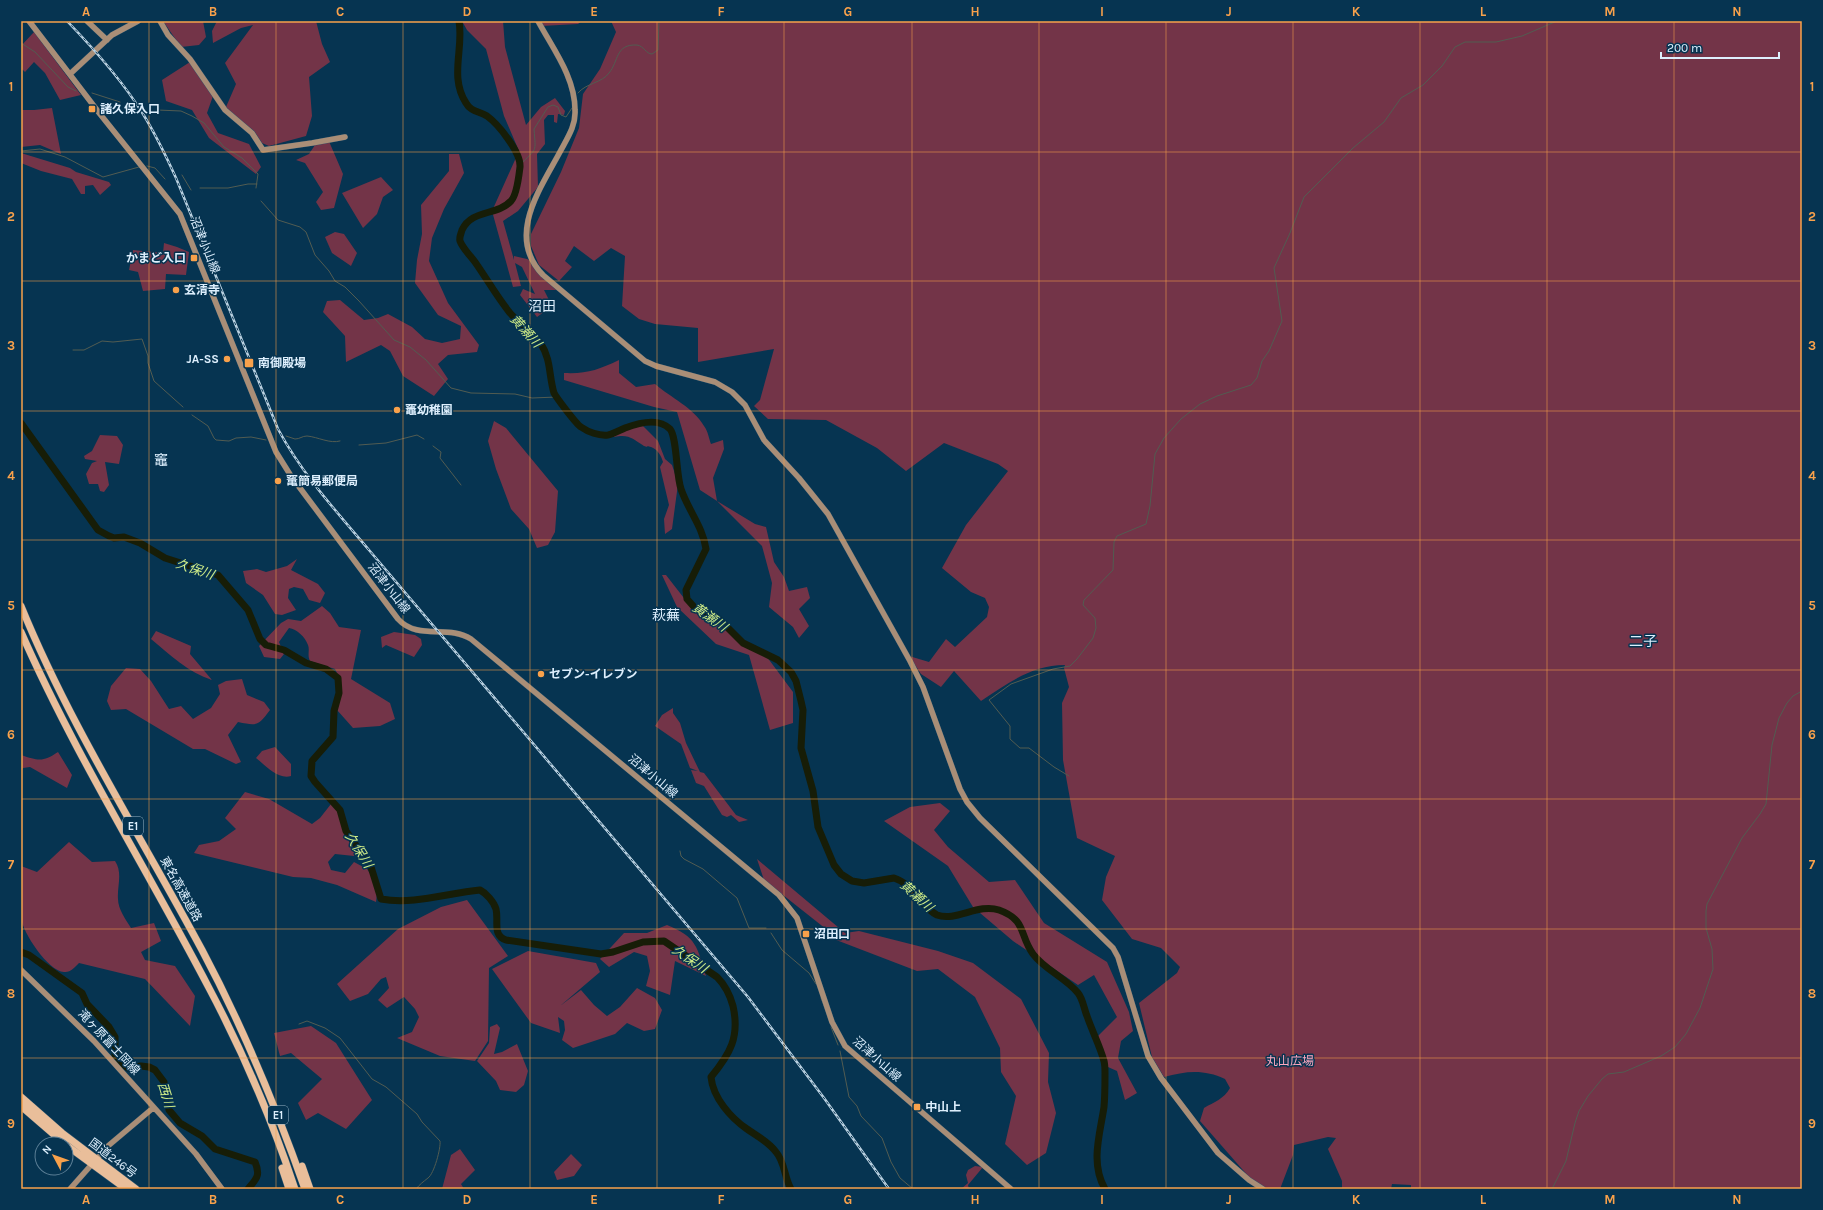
<svg xmlns="http://www.w3.org/2000/svg" width="1823" height="1210" viewBox="0 0 1823 1210" font-family="Karla,'Noto Sans JP',sans-serif">
	<style>
		.green { fill: #733448 }
		.lines { fill: none; stroke-linecap: round; stroke-linejoin: round }
		.stream { stroke: #525c51; stroke-width: 1 }
		.river { stroke: #171d07; stroke-width: 7 }
		.secondary-casing { stroke: #28526d; stroke-width: 6 }
		.highway-casing { stroke: #28526d; stroke-width: 8 }
		.secondary { stroke: #a98e77; stroke-width: 5.5 }
		.highway { stroke: #e9be9a; stroke-width: 7 }
		.rail-casing { stroke: #bad1e1; stroke-width: 2.5 }
		.rail { stroke: #063451; stroke-width: 1; stroke-dasharray: 3; stroke-linecap: butt }
		.grid { fill: none; stroke: #f8a14b; stroke-width: 1; stroke-opacity: 0.55 }
		.poi-dot { fill: #f8a14b; stroke: #063451; stroke-width: 1.5 }
		.labels { text-anchor: middle; dominant-baseline: central; stroke-width: 3; stroke-linejoin: round; paint-order: stroke }
		.shield { fill: #063451; stroke: #9cb7c9; stroke-width: 1 }
		.shield-label { font-size: 11px; font-weight: bold; fill: #ddeffd }
		.poi-label { font-size: 12px; font-weight: bold; fill: #ddeffd; stroke: #063451; text-anchor: start }
		.street-label { font-size: 12px; fill: #ddeffd; stroke: #063451 }
		.park-label { font-size: 12px; fill: #fea8bf; stroke: #063451 }
		.water-label { font-size: 13px; font-style: italic; fill: #cfec87; stroke: #063451 }
		.quarter-label { font-size: 14px; fill: #ddeffd; stroke: #063451 }
		.neatline { fill: none; stroke: #f8a14b; stroke-width: 1.5 }
		.grid-label { font-size: 13px; text-anchor: middle; font-weight: bold; fill: #f8a14b }
	</style>
	<rect width="100%" height="100%" fill="#063451"/>
	<!-- green -->
	<path class="green" d="M163 21H203L206 37 199 45 181 47Z
		M217 21H316L322 44 330 62 309 77 312 116 306 136 269 146 262 143 254 131 234 115 226 107 236 84 225 63 253 25 241 28 213 43 212 31Z
		M462 21H503L505 47 526 125 541 107 555 98 565 111 564 115 558 114 557 123 554 122V115H548L544 120 545 144 537 154 538 187 518 211 503 221 514 260V256L527 259 533 262 535 269 557 290H544L552 306 537 317 520 295 523 289 535 294 522 267 515 263 521 286 513 287 492 211 519 151 504 116 486 49 467 30Z
		M538 21H582L578 24 541 26Z
		M611 21H1802V1189H1411V1185L1392 1184 1391 1189H1342V1181L1328 1149 1336 1138 1328 1137 1294 1145 1293 1155 1280 1189H1266L1249 1177 1200 1121 1204 1108C1214 1102 1224 1099 1230 1088L1225 1079C1204 1069 1186 1071 1164 1077L1152 1057 1139 1003 1177 973 1180 967 1161 948 1132 939 1102 900 1106 877 1115 856 1077 838 1063 760 1062 703 1069 687 1064 668 1065 665C1032 665 1008 683 981 701L954 671 941 687 921 674 909 656 929 662 946 639 955 647 987 617 989 607 985 598 971 592 942 568 966 525 1008 471 998 464 944 443 906 471 877 448 826 420 768 419 754 406 760 400 774 349 698 362V328L655 324 639 319 622 306 625 256 611 248 594 261 574 246 565 261 572 267 559 281 539 265 531 246V234L561 172 579 128 583 94 600 69 616 32Z
		M34 32 81 95 60 100 45 73 34 62 25 72 21 68V46Z
		M190 62 213 96 207 113 218 133 249 144 261 167 256 174 209 138 192 110 166 101 162 80Z
		M52 108 61 154 40 145 21 147V110H34Z
		M328 139 343 174 334 208 321 210 316 202 323 192 305 163 296 160 309 154 317 142Z
		M21 153 70 168 76 172 109 182 111 185 100 195 93 185 85 186V194H81L72 179 41 171 21 163Z
		M449 154H459L464 173 444 209 432 238 429 261 448 303 479 345 477 352 448 355 438 364 448 379 434 396 403 376 390 351 381 345 346 362 345 336 323 312 327 301 340 300 364 320 378 318 388 314 412 327 425 339 442 343 460 339 461 326 438 315 415 283 417 260 422 234 421 205 449 171Z
		M381 177 393 190 383 197 377 214 363 228 342 193Z
		M335 232 344 234 357 253 351 266 332 253 325 237Z
		M164 243 177 247 189 252 186 275 166 274 165 289 143 291 138 272 129 270 133 250 163 253Z
		M619 360V373L636 387 655 384C671 398 693 407 704 426 708 431 709 439 711 444L723 440 724 449 713 478 717 501 755 524 766 527 774 562 784 577 789 591 807 587 810 598 799 609 809 626 799 638 793 627 769 607 772 583 762 546 717 501 700 490 677 412 654 407 564 380V373C587 374 598 370 619 360Z
		M494 421 506 428 558 491 555 532 548 545 537 548 529 529 511 509 496 469 488 441Z
		M641 424 658 441 665 459 672 465 674 471 678 484 672 529 665 534 664 519 669 505 660 467 663 462C661 455 657 449 651 447 645 445 649 448 644 446 632 439 630 434 614 437V432L628 427Z
		M100 435 117 436 123 445 119 464 105 462 109 485 104 492 100 491 98 484H89L86 474 92 463 97 461 85 459 84 456 92 451Z
		M297 559 291 570 318 584 325 593 320 603 309 600 303 589 294 587 289 589 288 598 296 610 282 615 275 614 263 595 246 583 243 571 257 569 266 572 287 566Z
		M662 575H666L694 611 719 623 739 640 764 653 793 692V723L770 730 749 655 716 644 677 607Z
		M322 606 330 613 339 627 361 630 351 679 390 703 395 719 380 726 353 728 337 710 340 679 335 669 310 661C307 655 310 650 308 645 305 637 297 629 289 628L279 642 284 654 280 659 264 657 259 646 281 623 288 619 301 621Z
		M156 631 191 646 190 654 212 680C189 673 169 654 151 639Z
		M394 632 415 635 421 639 422 645 414 657 386 645 382 648 381 637Z
		M126 668 140 669 151 681 169 709 181 706 193 719 211 708 220 694 218 685 226 681 242 679 247 695 264 702 270 710C258 726 257 726 238 722L228 735 241 762 236 764 205 749H193L126 709 111 710 107 701 111 686Z
		M673 708V713L680 723 686 743 700 772 704 773 736 815 748 820 739 822 731 815 727 817 722 815 704 786 696 783 691 770 698 771 690 768 681 744 655 726 662 715Z
		M275 747 291 764V776C278 780 265 765 256 758L262 751Z
		M58 752 72 775 67 788 30 767 23 768 21 770V755C39 761 43 762 58 752Z
		M245 792 269 799 312 824 320 818 331 804 337 806 357 849 354 856 335 854 328 862 331 870 345 873 354 862 367 869 378 885 376 902 337 885 311 878 293 877 194 853 199 845 219 841 236 829 225 818Z
		M940 803 950 811 934 830 948 847 989 882 1015 880 1044 923 1107 962 1129 1012 1133 1031 1121 1041 1118 1058 1137 1093 1125 1100 1117 1071 1108 1067 1098 1036 1117 1017 1094 975 1078 985 1013 941 973 907 948 866 884 821 910 807Z
		M69 842 92 862 115 861C123 873 117 886 118 899 118 909 126 920 131 928L154 923 161 941 141 952 145 960 175 966 195 996 190 1026 145 979 79 963C75 967 70 973 64 972 48 971 23 933 21 918 18 902 21 883 21 866L37 872Z
		M757 859 845 933 859 931 938 951 973 963 1021 999 1049 1053 1048 1082 1056 1113 1046 1153 1027 1165 1005 1144 1016 1096 1001 1072 1000 1048 975 997 938 969 917 971 831 938 826 929 764 880Z
		M467 900 508 956 489 968 488 1041 475 1061 440 1056 397 1038 412 1032 419 1017 415 1009 404 997 387 1008 378 1000 389 988 386 977 381 979 368 994 350 1001 337 984 398 929 441 907Z
		M667 925C697 937 697 947 706 976L675 961 670 995 646 986 650 971 647 956 634 952 609 967 600 959 624 933H647Z
		M528 951 596 963 600 972 560 1006 581 990 594 1005 607 1016 620 1007 637 988 655 998 662 1010 655 1029 644 1031 627 1023 615 1034 573 1048 562 1040 565 1030 564 1021 558 1017 560 1033 531 1023 492 969Z
		M497 1024 500 1028 494 1054 502 1052 517 1044 528 1071 524 1085 516 1092 500 1090 496 1081 477 1061 489 1043 490 1027Z
		M311 1026 336 1043 372 1100 346 1129 318 1113 306 1120 298 1103 322 1079 291 1053 280 1056 274 1033Z
		M460 1149 475 1170 461 1184 464 1189H442L451 1155Z
		M571 1154 582 1165 574 1176 557 1180 554 1172Z
		M975 1166 983 1167 968 1185 969 1189H961L968 1183 966 1175 968 1170Z"/>
	<g class="lines">
		<!-- stream -->
		<path class="stream" d="M21 43 35 52 68 87 76 91
			M92 93 120 102
			M578 93C586 83 602 83 609 73 619 61 615 44 637 45 644 46 646 54 652 54L658 50 659 21
			M157 110 181 111 192 116 204 123 224 147 242 158 258 174 256 188
			M21 151 40 149 65 157 103 177 139 167
			M520 165C537 147 536 154 534 129L548 107 553 105 558 107 561 115 566 117 572 108
			M147 166 155 168 165 179
			M182 175 191 190
			M200 188H228L248 184H257
			M261 201 278 220 300 227 306 232 315 255 329 271 335 281 345 287 359 301 394 340 410 347 426 360 451 388 471 393 515 394 532 398 557 397
			M73 350H84L102 341 113 342 142 339 148 356V363L154 381 183 407
			M192 415 208 426 214 438 216 440 229 441 236 438 251 437 266 440
			M286 436 295 439C300 439 302 436 307 436 318 437 330 444 340 441
			M359 445 386 443 417 435 424 439
			M433 446 441 452 440 458 461 485
			M1069 776 1054 767 1029 748H1020L1010 739V726L989 700 1011 684 1053 669 1070 666 1077 659 1093 638 1096 628 1095 618 1083 605 1084 600 1113 570 1114 542 1117 536 1146 524 1150 506 1155 454 1164 438 1181 419 1200 404 1217 396 1251 385 1257 378 1262 361 1269 351 1282 321 1274 268 1290 233 1304 197 1353 148 1384 122 1401 98 1423 85 1442 66 1455 47 1465 42H1496L1522 36 1557 21
			M680 851 681 856 684 859 703 869 737 898 749 928H766
			M771 933 782 950 809 973 816 984
			M821 998 825 1008
			M299 1024 307 1021 325 1028 340 1038 372 1079 386 1087 417 1114 422 1122 440 1141C441 1148 434 1174 428 1178 423 1182 420 1184 416 1189
			M831 1027 838 1045
			M840 1051 849 1097 857 1106 861 1116 882 1138 891 1162 900 1178 913 1189
			M1552 1189 1566 1161 1575 1123 1579 1111 1588 1096 1602 1079 1608 1074 1624 1072 1661 1056 1675 1047 1686 1034 1700 1008 1713 969 1712 949 1706 928V911L1707 904 1742 838 1760 814 1766 804 1772 745 1779 718 1787 703 1793 696 1802 691"/>
		<!-- river -->
		<path class="river" d="M459 21C464 48 449 77 466 103 471 112 479 111 487 116 498 124 521 152 520 167 519 175 517 195 511 201 497 216 472 209 462 230 461 234 459 237 460 241 463 249 470 255 475 262 487 279 497 297 510 313 520 324 532 332 541 344 551 359 549 377 554 393 556 397 576 424 581 427 588 432 599 436 608 435 614 434 620 430 625 428 638 423 658 417 670 429 677 437 676 475 681 489 688 510 703 527 706 549L686 590 687 599 695 608 715 616 721 621 743 643 778 660 791 672 796 681 801 701 803 710 801 748 813 791 818 827 834 865 841 874 852 881 864 883 894 878C914 884 920 907 937 915 956 922 978 903 999 910 1027 920 1019 935 1033 954 1045 970 1066 978 1078 993 1083 999 1084 1009 1087 1016 1092 1031 1100 1046 1104 1061 1105 1065 1105 1069 1105 1073 1105 1084 1105 1096 1104 1107 1100 1134 1090 1163 1105 1189
			M21 423 98 530 109 536 114 538 124 537 140 543 165 558 218 575 248 610 260 639 266 645 284 650 306 663 326 669 338 678 339 693 334 711 333 737 312 761 311 776 315 782 340 810 346 831 371 867 381 899C414 905 447 893 480 890 486 893 494 902 496 909 499 921 492 935 506 940L601 954 613 952 643 942 664 941 717 977C725 985 730 995 733 1006 740 1037 730 1054 711 1077 713 1098 731 1118 747 1129 757 1136 769 1142 776 1152 785 1162 784 1177 791 1189
			M21 952 29 955 82 993 87 1004 109 1027 115 1037V1058L128 1068 141 1066 149 1067 155 1070 164 1082 169 1110 180 1123 202 1136 215 1149 255 1162C261 1176 256 1179 248 1189"/>
		<defs>
			<path id="secondary" d="M29 21 100 114 180 214 276 452 291 476 398 619C418 641 448 624 471 639L779 895 797 918 832 1022 845 1046 1011 1189
				M87 21 107 40
				M160 21 168 35 190 59 225 110 252 133 263 150 312 143 345 137
				M538 21C553 49 575 77 575 110 576 125 568 137 561 150 541 188 505 236 543 275L645 361 656 366 715 382 732 392 745 405 764 440 799 478 828 514 910 661 923 687 960 789 967 802 980 818 1113 948 1118 957 1148 1056 1161 1078 1218 1153 1249 1180 1263 1189
				M70 74 112 35 138 21
				M21 970 94 1041 196 1154 222 1189
				M70 1189 108 1146 153 1108"/>
			<path id="highway" d="M21 606C70 726 141 836 202 950 243 1027 276 1107 305 1189
				M21 632C75 755 147 869 209 988 243 1052 272 1120 295 1189
				M21 1097 62 1133 136 1189
				M21 1106 65 1144
				M66 1145 126 1189
				M302 1166 310 1189
				M282 1168 289 1189"/>
		</defs>
		<!-- secondary casing -->
		<use href="#secondary" class="secondary-casing"/>
		<!-- highway casing -->
		<use href="#highway" class="highway-casing"/>
		<!-- secondary -->
		<use href="#secondary" class="secondary"/>
		<!-- highway -->
		<use href="#highway" class="highway"/>
		<defs>
			<path id="rail" d="M67 21C95 50 122 80 143 114 156 135 166 156 176 178L278 429C302 474 336 511 369 550L748 997 824 1098 889 1189"/>
		</defs>
		<!-- rail casing -->
		<use href="#rail" class="rail-casing"/>
		<!-- rail -->
		<use href="#rail" class="rail"/>
	</g>
	<!-- grid -->
	<path class="grid" d="M149 21V1189M276 21V1189M403 21V1189M530 21V1189M657 21V1189M784 21V1189M912 21V1189M1039 21V1189M1166 21V1189M1293 21V1189M1420 21V1189M1547 21V1189M1674 21V1189M21 152H1802M21 281H1802M21 411H1802M21 540H1802M21 670H1802M21 799H1802M21 929H1802M21 1058H1802"/>
	<!-- markers -->
	<g class="poi-dot">
		<rect x="88" y="105" width="8" height="8" rx="2"/>
		<rect x="190" y="254" width="8" height="8" rx="2"/>
		<circle cx="176" cy="290" r="4"/>
		<circle cx="227" cy="359" r="4"/>
		<rect x="244" y="358" width="10" height="10" rx="2"/>
		<circle cx="397" cy="410" r="4"/>
		<circle cx="278" cy="481" r="4"/>
		<circle cx="541" cy="674" r="4"/>
		<rect x="802" y="930" width="8" height="8" rx="2"/>
		<rect x="913" y="1103" width="8" height="8" rx="2"/>
	</g>
	<g class="labels">
		<!-- shield labels -->
		<g class="shield">
			<rect x="123" y="817" width="20" height="18" rx="3"/>
			<rect x="268" y="1106" width="20" height="18" rx="3"/>
		</g>
		<g class="shield-label">
			<text x="133" y="826">E1</text>
			<text x="278" y="1115">E1</text>
		</g>
		<!-- poi labels -->
		<g class="poi-label">
			<text x="100" y="109">諸久保入口</text>
			<text x="186" y="258" text-anchor="end">かまど入口</text>
			<text x="184" y="290">玄清寺</text>
			<text x="219" y="359" text-anchor="end">JA-SS</text>
			<text x="258" y="363">南御殿場</text>
			<text x="405" y="410">竈幼稚園</text>
			<text x="286" y="481">竃簡易郵便局</text>
			<text x="549" y="674">セブン-イレブン</text>
			<text x="814" y="934">沼田口</text>
			<text x="925" y="1107">中山上</text>
		</g>
		<!-- street labels -->
		<g class="street-label">
			<text transform="translate(205 245) rotate(68)">沼津小山線</text>
			<text transform="translate(389 588) rotate(52)">沼津小山線</text>
			<text transform="translate(653 776) rotate(40)">沼津小山線</text>
			<text transform="translate(181 889) rotate(61)">東名高速道路</text>
			<text transform="translate(109 1042) rotate(47)">滝ヶ原富士岡線</text>
			<text transform="translate(877 1059) rotate(42)">沼津小山線</text>
			<text transform="translate(113 1158) rotate(37)">国道246号</text>
		</g>
		<!-- park labels -->
		<g class="park-label">
			<text x="1290" y="1061">丸山広場</text>
		</g>
		<!-- water labels -->
		<g class="water-label">
			<text transform="translate(526 331) rotate(48)">黄瀬川</text>
			<text transform="translate(195 569) rotate(19)">久保川</text>
			<text transform="translate(710 617) rotate(35)">黄瀬川</text>
			<text transform="translate(359 850) rotate(58)">久保川</text>
			<text transform="translate(917 896) rotate(42)">黄瀬川</text>
			<text transform="translate(690 959) rotate(34)">久保川</text>
			<text transform="translate(166 1095) rotate(73)">西川</text>
		</g>
		<!-- quarter labels -->
		<g class="quarter-label">
			<text x="542" y="306">沼田</text>
			<text x="161" y="460">竈</text>
			<text x="666" y="615">萩蕪</text>
			<text x="1643" y="641">二子</text>
		</g>
	</g>
	<!-- border -->
	<rect width="1823" height="1210" fill="none" stroke="#063451" stroke-width="44"/>
	<!-- north arrow -->
	<g transform="translate(54 1156) rotate(311)"><circle r="19" fill="#063451" stroke="#5c7f96"/>
	<path d="M0-3L7 15L0 10L-7 15Z" fill="#f8a14b"/>
	<text y="-6" font-size="11" font-weight="bold" text-anchor="middle" fill="#ddeffd">N</text>
	</g>
	<!-- scale -->
	<path d="M1661 52v6h118v-6" fill="none" stroke="#ddeffd" stroke-width="2"/>
	<text x="1667" y="52" font-size="12" fill="#ddeffd" stroke="#063451" stroke-width="3" paint-order="stroke">200 m</text>
	<rect x="22" y="22" width="1779" height="1166" class="neatline"/>
	<g class="grid-label">
		<text x="86" y="16">A</text>
		<text x="213" y="16">B</text>
		<text x="340" y="16">C</text>
		<text x="467" y="16">D</text>
		<text x="594" y="16">E</text>
		<text x="721" y="16">F</text>
		<text x="848" y="16">G</text>
		<text x="975" y="16">H</text>
		<text x="1102" y="16">I</text>
		<text x="1229" y="16">J</text>
		<text x="1356" y="16">K</text>
		<text x="1483" y="16">L</text>
		<text x="1610" y="16">M</text>
		<text x="1737" y="16">N</text>
		<text x="11" y="91">1</text>
		<text x="1812" y="91">1</text>
		<text x="11" y="221">2</text>
		<text x="1812" y="221">2</text>
		<text x="11" y="350">3</text>
		<text x="1812" y="350">3</text>
		<text x="11" y="480">4</text>
		<text x="1812" y="480">4</text>
		<text x="11" y="610">5</text>
		<text x="1812" y="610">5</text>
		<text x="11" y="739">6</text>
		<text x="1812" y="739">6</text>
		<text x="11" y="869">7</text>
		<text x="1812" y="869">7</text>
		<text x="11" y="998">8</text>
		<text x="1812" y="998">8</text>
		<text x="11" y="1128">9</text>
		<text x="1812" y="1128">9</text>
		<text x="86" y="1204">A</text>
		<text x="213" y="1204">B</text>
		<text x="340" y="1204">C</text>
		<text x="467" y="1204">D</text>
		<text x="594" y="1204">E</text>
		<text x="721" y="1204">F</text>
		<text x="848" y="1204">G</text>
		<text x="975" y="1204">H</text>
		<text x="1102" y="1204">I</text>
		<text x="1229" y="1204">J</text>
		<text x="1356" y="1204">K</text>
		<text x="1483" y="1204">L</text>
		<text x="1610" y="1204">M</text>
		<text x="1737" y="1204">N</text>
	</g>
</svg>
